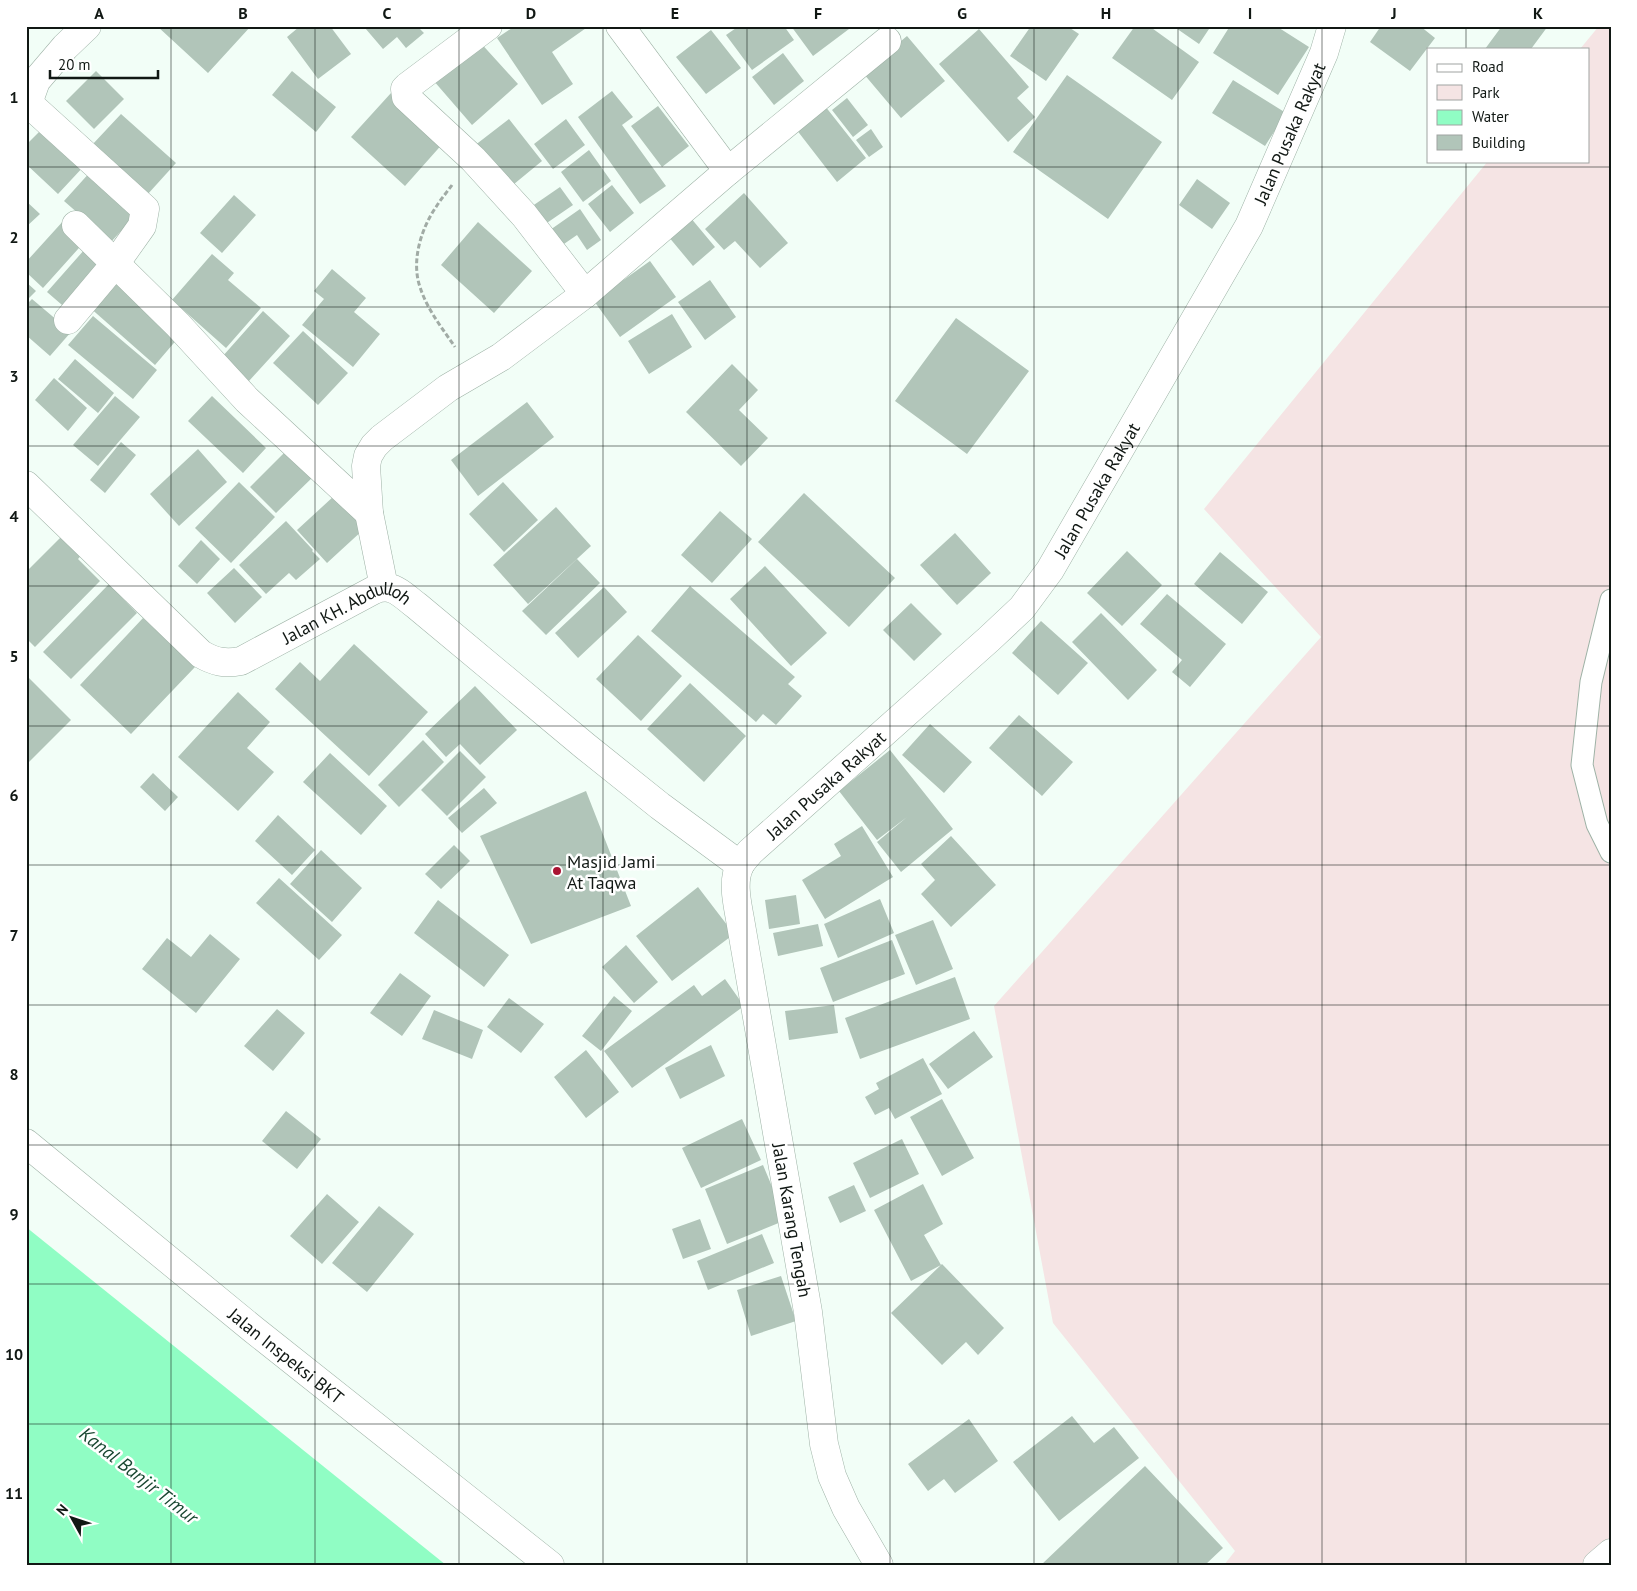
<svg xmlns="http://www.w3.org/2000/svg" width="1637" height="1591" viewBox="0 0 1637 1591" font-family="'PT Sans',sans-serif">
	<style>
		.green { fill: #f5e4e4 }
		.water { fill: #90fdc4 }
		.building { fill: #b1c5b9 }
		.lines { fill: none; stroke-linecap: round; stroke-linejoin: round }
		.service-casing { stroke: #9eb2a6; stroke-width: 23 }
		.minor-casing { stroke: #9eb2a6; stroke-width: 29 }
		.tertiary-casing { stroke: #9eb2a6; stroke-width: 29 }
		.path { stroke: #a1aba5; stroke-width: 3; stroke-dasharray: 5 2.5; stroke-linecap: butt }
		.service { stroke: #fff; stroke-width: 21 }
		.minor { stroke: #fff; stroke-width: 28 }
		.tertiary { stroke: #fff; stroke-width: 28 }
		.grid { fill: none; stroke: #111814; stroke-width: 1; stroke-opacity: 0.55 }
		.poi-dot { fill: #aa1332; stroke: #fff; stroke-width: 2 }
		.labels { text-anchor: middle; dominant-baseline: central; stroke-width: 5; stroke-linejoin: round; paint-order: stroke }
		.street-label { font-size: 18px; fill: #111814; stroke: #fff }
		.poi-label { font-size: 18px; fill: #111814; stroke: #fff; text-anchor: start }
		.water-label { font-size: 19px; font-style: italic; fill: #194731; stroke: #fff }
		.neatline { fill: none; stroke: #111814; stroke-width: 2 }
		.grid-label { font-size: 16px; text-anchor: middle; font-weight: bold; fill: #111814 }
	</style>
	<rect width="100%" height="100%" fill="#f2fef7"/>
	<!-- green -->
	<path class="green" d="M1599 26H1611V1565H1224L1235 1551 1053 1323 994 1006 1321 637 1204 509 1488 161H1588V49H1580Z"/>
	<!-- water -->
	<path class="water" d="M26 1227 446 1565H26Z"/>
	<!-- building -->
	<path class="building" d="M157 26H251L208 73Z
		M299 26H330L351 54 318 79 287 37 299 27Z
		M367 26H417L424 33 406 48 397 37 383 49 365 28Z
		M515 26H589L552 52 573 84 542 105 497 38Z
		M739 26H784L794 40 752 70 726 35Z
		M791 26H853L813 56Z
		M1031 26H1067L1079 34 1046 81 1010 56Z
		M1135 26H1149L1199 62 1172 100 1112 58Z
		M1173 26H1211L1199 44Z
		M1230 26H1276L1309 47 1278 95 1213 53Z
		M1381 26H1420L1435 38 1410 71 1370 42Z
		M1502 26H1548L1531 49H1485Z
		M979 29 1029 87 1017 98 1035 117 1008 142 939 64Z
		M711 30 741 68 706 94 676 57Z
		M907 36 945 81 901 118 863 73Z
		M478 40 518 84 472 125 433 80Z
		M783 53 804 81 774 105 752 77Z
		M96 71 124 99 94 129 66 101Z
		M292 71 336 107 316 132 272 95Z
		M1067 75 1162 142 1108 219 1013 152Z
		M1233 80 1286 113 1265 146 1212 113Z
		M612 91 633 117 622 125 666 186 640 204 578 117Z
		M391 93 445 141 405 186 351 137Z
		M847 98 868 125 853 137 832 110Z
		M658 106 689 146 662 167 631 126Z
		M825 106 866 158 837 182 796 129Z
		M121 114 176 163 147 195 92 145Z
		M509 119 542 161 508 189 474 146Z
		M566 119 585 145 553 169 534 144Z
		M45 126 85 165 58 194 26 164V145Z
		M871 129 883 147 869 157 856 140Z
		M589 150 611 181 583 202 561 172Z
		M92 170 138 212 111 242 64 201Z
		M1197 179 1230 203 1212 229 1179 205Z
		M612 185 634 213 610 232 588 204Z
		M560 187 573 205 541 227 528 209Z
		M744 193 788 243 760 268 735 241 724 250 705 229Z
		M234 195 256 215 222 253 200 233Z
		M26 201 40 214 26 227Z
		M580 209 601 240 587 250 577 235 561 246 550 230Z
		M690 217 715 247 693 266 668 236Z
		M65 219 87 239 43 288 26 272V262Z
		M478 222 532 271 494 313 441 265Z
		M85 249 107 268 69 311 47 292Z
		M212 254 234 273 228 280 261 308 226 348 172 300Z
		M650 261 676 297 620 337 594 301Z
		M332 269 366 298 354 312 380 334 353 367 302 325 324 299 314 291Z
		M112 278 179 337 155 365 88 306Z
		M710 280 736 317 705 340 678 302Z
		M26 282 36 291 26 301Z
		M32 299 71 332 50 356 26 335V305Z
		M263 311 290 336 249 381 222 357Z
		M672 314 692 347 649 374 628 341Z
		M93 316 157 370 133 399 68 345Z
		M956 318 1029 371 967 454 895 401Z
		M303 331 348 373 318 405 273 363Z
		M75 359 114 393 98 413 58 379Z
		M732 364 758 390 739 410 768 438 741 466 686 412Z
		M54 378 87 408 68 431 35 400Z
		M115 396 140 417 98 466 73 445Z
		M212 396 266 448 243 473 188 421Z
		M527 402 554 437 478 496 451 460Z
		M121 442 136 455 105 493 90 480Z
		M290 447 316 474 276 513 250 487Z
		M198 449 227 482 179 526 150 494Z
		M239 482 275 517 231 563 195 528Z
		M503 482 538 520 504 552 469 514Z
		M804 493 895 578 849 627 758 542Z
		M334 496 364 529 327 563 297 530Z
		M556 507 591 546 528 604 493 565Z
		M720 511 752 539 712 583 681 555Z
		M286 521 313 550 312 551 320 559 296 580 289 573 266 594 239 565Z
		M68 530 87 549 78 559 100 581 35 647 26 638V572Z
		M955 533 991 573 957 605 920 565Z
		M201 540 220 559 197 584 178 566Z
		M1127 551 1162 585 1122 626 1087 593Z
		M1220 552 1268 592 1242 624 1194 584Z
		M577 559 600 583 546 635 522 611Z
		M765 566 827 633 791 666 730 599Z
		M234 568 262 597 235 623 207 593Z
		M109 584 137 613 71 679 43 652Z
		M690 586 795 677 788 684 802 696 776 725 763 714 756 722 651 631Z
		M604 587 627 612 578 658 555 633Z
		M1167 594 1226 644 1190 687 1172 672 1182 660 1140 624Z
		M911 603 942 634 914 661 883 630Z
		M1101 613 1157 670 1128 700 1072 642Z
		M143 618 195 667 131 734 80 685Z
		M1041 621 1088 663 1058 695 1012 653Z
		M638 635 682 676 641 721 596 679Z
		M354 644 428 712 369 776 275 689 300 662 320 681Z
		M26 675 71 720 26 765Z
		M690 683 746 736 704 782 647 729Z
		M475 686 517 730 480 765 460 744 446 757 425 734Z
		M238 692 270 722 247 748 274 772 238 811 178 757Z
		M1019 715 1073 762 1042 796 989 748Z
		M930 724 972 762 944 793 902 755Z
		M423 740 444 762 399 807 378 785Z
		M890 750 953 829 901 872 877 842 907 817 877 840 839 791Z
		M460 751 486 777 447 816 421 790Z
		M330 753 387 806 361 835 303 782Z
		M153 773 178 797 165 811 140 787Z
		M484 788 497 803 462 833 448 818Z
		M586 791 631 906 531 944 480 836Z
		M278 815 315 850 292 875 255 841Z
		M862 826 893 877 825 919 802 880 841 856 834 844Z
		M951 836 996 885 951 927 921 894 935 880 921 864Z
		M454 845 470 861 441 889 425 874Z
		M321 850 362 888 332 922 290 884Z
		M279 878 342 935 319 960 256 903Z
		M698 887 734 934 672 981 636 936Z
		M796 895 800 924 769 929 765 900Z
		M880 899 894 933 838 958 824 924Z
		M438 900 509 955 484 987 414 933Z
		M933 920 953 969 916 985 895 935Z
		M818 924 823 946 778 956 773 933Z
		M210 934 240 959 196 1013 142 969 167 938 191 957Z
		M892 940 905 974 833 1002 820 968Z
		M626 945 658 982 634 1003 602 967Z
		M400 973 431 996 402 1036 370 1013Z
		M955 977 970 1019 860 1059 845 1018Z
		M725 979 744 1006 632 1088 604 1051 694 985 702 996Z
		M614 996 632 1011 601 1051 582 1036Z
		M509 998 544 1024 521 1053 487 1027Z
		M834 1005 838 1033 789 1040 785 1011Z
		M277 1009 305 1033 273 1071 244 1046Z
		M434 1010 483 1030 472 1059 422 1039Z
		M974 1031 993 1057 948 1089 929 1064Z
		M711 1045 725 1076 680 1099 665 1068Z
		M586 1050 619 1092 586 1118 554 1077Z
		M923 1058 942 1094 895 1119 889 1108 875 1115 865 1097 879 1089 876 1083Z
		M942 1099 974 1158 942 1176 910 1117Z
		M286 1111 321 1139 297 1169 262 1141Z
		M742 1119 761 1160 701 1188 682 1148Z
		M902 1139 919 1174 870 1198 853 1163Z
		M763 1165 786 1220 727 1244 705 1189Z
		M923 1184 943 1224 924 1235 941 1265 911 1281 874 1210Z
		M854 1185 866 1211 840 1223 828 1197Z
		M327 1194 359 1222 322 1264 290 1236Z
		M379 1206 414 1234 367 1292 332 1263Z
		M700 1219 711 1249 683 1259 672 1229Z
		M762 1234 774 1263 708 1290 697 1261Z
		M942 1264 1004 1328 978 1355 966 1342 942 1365 891 1313Z
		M781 1276 796 1321 751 1336 737 1290Z
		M1072 1416 1094 1443 1114 1427 1139 1458 1059 1521 1013 1462Z
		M969 1419 998 1461 955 1493 944 1479 928 1491 908 1464Z
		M1145 1466 1223 1548 1205 1565H1041Z"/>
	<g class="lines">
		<defs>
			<path id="service" d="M1611 600 1591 682 1582 765 1597 824 1611 852"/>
			<g id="minor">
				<path d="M488 26 408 86 405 89 406 97 473 159 524 215 585 294"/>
				<path d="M620 26 728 171"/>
				<path d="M28 103 145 209 142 226 115 264 68 320"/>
				<path d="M26 109 36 81 65 47 87 26"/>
				<path d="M76 225 178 325 247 400 369 513"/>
				<path id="s1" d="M26 485 201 654C215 662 225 664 241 661L374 590C393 582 402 595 417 606L585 746 660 806 740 865"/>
				<path d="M384 587 369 513 366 466 368 456 374 446 382 438 448 388 501 357 585 294 728 171 887 41"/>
				<path d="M1597 1565 1611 1553"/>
			</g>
			<g id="tertiary">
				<path id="s2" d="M26 1143 254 1330 550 1565"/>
				<path id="s3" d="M879 1565 846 1508 832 1476 824 1444 808 1312 740 919C737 902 732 881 740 865 742 861 747 856 750 852L989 639 1022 608 1050 570 1249 226 1324 53 1332 26"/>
			</g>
		</defs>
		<!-- service casing -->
		<use href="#service" class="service-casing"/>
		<!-- minor casing -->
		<use href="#minor" class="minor-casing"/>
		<!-- tertiary casing -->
		<use href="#tertiary" class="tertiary-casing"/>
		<!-- path -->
		<path class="path" d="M452 185C447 192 441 199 436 207 421 229 411 261 420 287 427 309 442 328 455 347"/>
		<!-- service -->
		<use href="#service" class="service"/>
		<!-- minor -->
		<use href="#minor" class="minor"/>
		<!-- tertiary -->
		<use href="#tertiary" class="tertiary"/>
	</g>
	<!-- grid -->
	<path class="grid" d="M171 26V1565M315 26V1565M459 26V1565M603 26V1565M747 26V1565M890 26V1565M1034 26V1565M1178 26V1565M1322 26V1565M1466 26V49M1466 161V1565M26 167H1611M26 307H1611M26 446H1611M26 586H1611M26 726H1611M26 865H1611M26 1005H1611M26 1145H1611M26 1284H1611M26 1424H1611"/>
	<!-- markers -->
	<circle class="poi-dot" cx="557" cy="871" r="5"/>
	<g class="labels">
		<!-- street labels -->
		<g class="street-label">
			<text stroke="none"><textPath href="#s3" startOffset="1648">Jalan Pusaka Rakyat</textPath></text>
			<text stroke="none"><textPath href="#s3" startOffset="1242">Jalan Pusaka Rakyat</textPath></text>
			<text stroke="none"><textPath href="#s1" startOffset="404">Jalan KH. Abdulloh</textPath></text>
			<text stroke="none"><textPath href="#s3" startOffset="838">Jalan Pusaka Rakyat</textPath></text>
			<text transform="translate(792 1220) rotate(80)">Jalan Karang Tengah</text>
			<text stroke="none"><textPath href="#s2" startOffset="336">Jalan Inspeksi BKT</textPath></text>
		</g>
		<!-- poi labels -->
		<g class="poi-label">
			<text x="567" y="861">Masjid Jami<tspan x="567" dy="21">At Taqwa</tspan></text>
		</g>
		<!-- water labels -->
		<g class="water-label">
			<text transform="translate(139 1475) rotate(38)">Kanal Banjir Timur</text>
		</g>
	</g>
	<!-- border -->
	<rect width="1637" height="1591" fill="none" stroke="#ffffff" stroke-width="55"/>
	<!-- legend -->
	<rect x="1427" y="48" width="162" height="115" fill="#ffffff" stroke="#a0a3a1"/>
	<rect x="1437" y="64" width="25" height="8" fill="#ffffff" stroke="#a0a3a1"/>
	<text x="1472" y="72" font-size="15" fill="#111814">Road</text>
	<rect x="1437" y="85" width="25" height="15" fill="#f5e4e4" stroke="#a0a3a1"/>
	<text x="1472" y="98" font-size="15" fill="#111814">Park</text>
	<rect x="1437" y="110" width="25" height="15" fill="#90fdc4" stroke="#a0a3a1"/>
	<text x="1472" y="122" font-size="15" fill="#111814">Water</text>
	<rect x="1437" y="135" width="25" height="15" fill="#b1c5b9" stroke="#a0a3a1"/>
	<text x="1472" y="148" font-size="15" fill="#111814">Building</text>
	<!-- north arrow -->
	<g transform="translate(72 1518) rotate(310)" stroke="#ffffff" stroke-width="4" paint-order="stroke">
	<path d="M0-4L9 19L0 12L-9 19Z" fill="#111814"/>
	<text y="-8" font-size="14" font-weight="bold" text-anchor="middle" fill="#111814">N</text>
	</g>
	<!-- scale -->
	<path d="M50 70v8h108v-8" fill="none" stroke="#111814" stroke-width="2.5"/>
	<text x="58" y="70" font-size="15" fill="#111814" stroke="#ffffff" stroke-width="4" paint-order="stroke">20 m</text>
	<rect x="28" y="28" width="1582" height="1536" class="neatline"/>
	<g class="grid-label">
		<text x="99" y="19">A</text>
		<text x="243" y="19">B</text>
		<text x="387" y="19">C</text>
		<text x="531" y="19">D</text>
		<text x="675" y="19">E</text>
		<text x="818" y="19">F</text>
		<text x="962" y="19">G</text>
		<text x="1106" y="19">H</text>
		<text x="1250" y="19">I</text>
		<text x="1394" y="19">J</text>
		<text x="1538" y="19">K</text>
		<text x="14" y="103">1</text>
		<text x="14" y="243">2</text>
		<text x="14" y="382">3</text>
		<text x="14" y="522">4</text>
		<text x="14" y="662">5</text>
		<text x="14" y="801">6</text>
		<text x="14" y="941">7</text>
		<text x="14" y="1080">8</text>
		<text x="14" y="1220">9</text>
		<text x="14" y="1360">10</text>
		<text x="14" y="1499">11</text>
	</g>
</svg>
